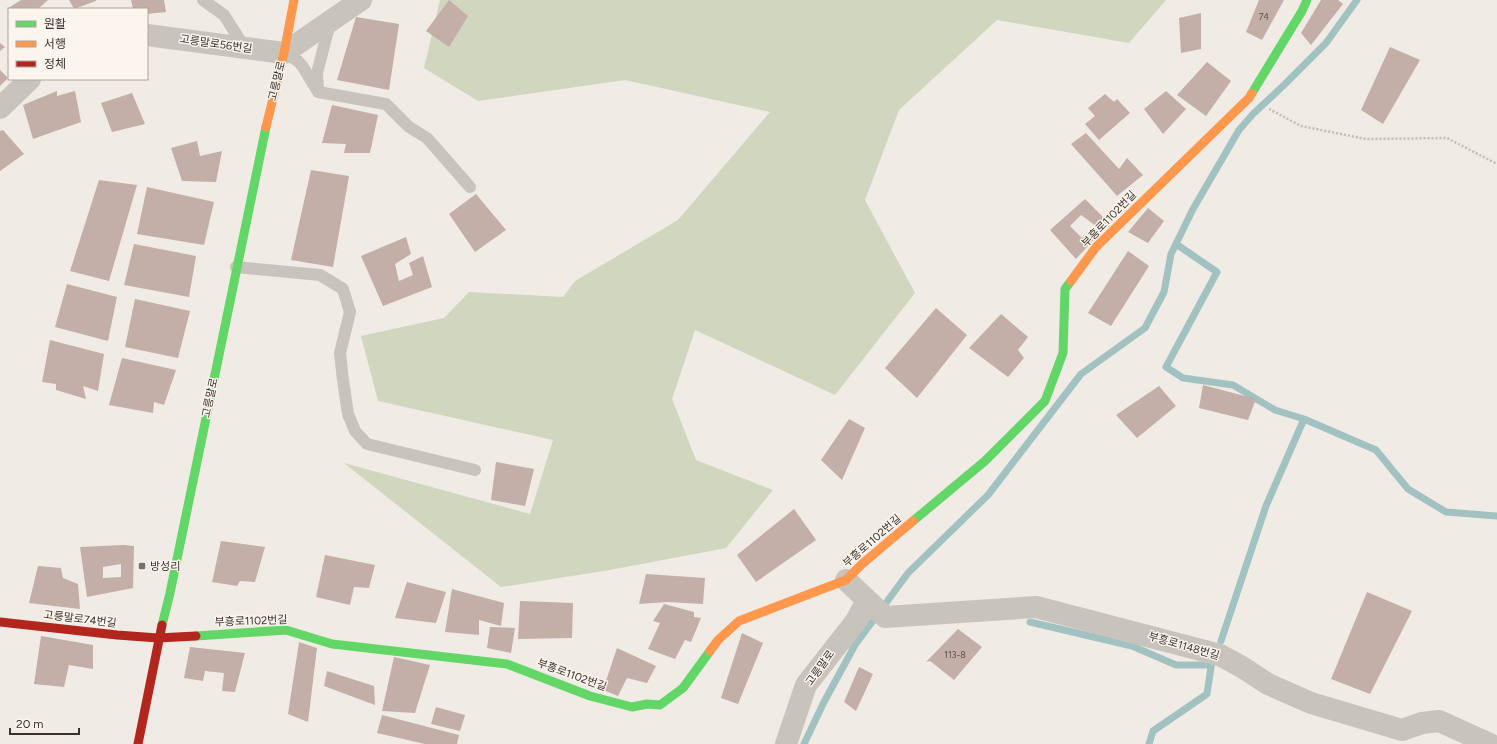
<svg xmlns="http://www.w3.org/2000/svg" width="1497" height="744" viewBox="0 0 1497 744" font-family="Figtree,'Noto Sans KR',sans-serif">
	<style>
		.green { fill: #d1d6bf }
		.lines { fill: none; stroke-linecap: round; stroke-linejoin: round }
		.stream { stroke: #a1c2c1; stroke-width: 7 }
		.building { fill: #c3afa7; fill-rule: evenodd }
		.path { stroke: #c2bbb6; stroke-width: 2.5; stroke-dasharray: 2 2; stroke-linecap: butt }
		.lane { stroke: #c9c3be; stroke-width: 12 }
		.street { stroke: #c9c3be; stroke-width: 22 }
		.fast { stroke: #63d668; stroke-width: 9 }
		.slow { stroke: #ff974d; stroke-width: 9 }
		.jam { stroke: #b3261e; stroke-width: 9 }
		.poi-dot { fill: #7a716c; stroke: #fbf5ee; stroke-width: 1.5 }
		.labels { text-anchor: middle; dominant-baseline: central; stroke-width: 3; stroke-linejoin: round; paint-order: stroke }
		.number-label { font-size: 9px; fill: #5d504a }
		.street-label { font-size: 11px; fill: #3b302b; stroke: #fbf5ee }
		.poi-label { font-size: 11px; fill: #3b302b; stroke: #fbf5ee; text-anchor: start }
	</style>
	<rect width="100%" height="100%" fill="#f0ebe5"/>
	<!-- green -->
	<path class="green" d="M440 0H1166L1129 43 997 20 899 110 865 200 915 293 835 395 695 330 672 399 696 460 773 490 726 548 610 570 501 587 344 463 530 514 553 440 378 401 361 336 444 318 469 292 563 297 575 281 678 220 770 112 625 80 478 101 424 68Z"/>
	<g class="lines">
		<!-- stream -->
		<path class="stream" d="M1176 244 1217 272 1166 367 1183 378 1233 385 1275 410 1304 419 1376 450 1408 489 1446 512 1497 516
			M1030 622 1132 646 1176 665H1211
			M1221 641 1266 506 1304 419
			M804 744 824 702 855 645 908 573 988 495 1081 374 1145 328 1164 292 1171 254 1193 209 1239 130 1253 114 1284 85 1326 43 1357 0
			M1149 744 1153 731 1207 694 1212 660"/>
	</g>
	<!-- building -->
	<path class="building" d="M21 0H48L38 9H7Z
		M69 0H96V1L74 9Z
		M131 0H164L166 12 147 14V9H133Z
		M449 0 468 16 449 47 426 31Z
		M1259 0H1284L1262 40 1246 32Z
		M1321 0H1338L1343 4 1311 45 1301 33Z
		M1201 13V49L1181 53 1179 18Z
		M356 17 399 24 389 90 337 80Z
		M0 43 5 47 0 51Z
		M1390 47 1420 60 1383 124 1361 110Z
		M1207 62 1231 81 1206 116 1177 95Z
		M0 70 8 78 0 86Z
		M57 91V96L75 91 81 122 33 139 23 105Z
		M1166 91 1186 109 1163 134 1144 109Z
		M132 93 145 124 112 132 101 103Z
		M1105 94 1114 102 1117 99 1130 113 1099 140 1085 124 1095 116 1088 108Z
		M332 105 378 115 370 153H344L346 144 322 143Z
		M3 130 24 154 0 171V131Z
		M1086 133 1119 169 1127 158 1143 175 1117 196 1071 144Z
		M197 141 200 156 222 151 216 182 182 181 171 148Z
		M311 170 349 176 333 267 291 260Z
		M99 180 137 185 109 281 70 271Z
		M147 187 214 202 204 245 137 234Z
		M476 194 506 230 475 252 449 214Z
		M1085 199 1109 223 1076 259 1050 230ZM1081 215 1096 226 1082 238 1070 226Z
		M1148 208 1164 221 1148 243 1128 232Z
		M406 237 411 254 395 264 399 281 413 275 409 263 423 256 432 287 383 306 361 256Z
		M134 244 196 256 189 297 124 285Z
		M1128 251 1149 266 1111 326 1088 313Z
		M67 284 117 297 108 341 55 327Z
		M135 299 190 311 178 358 125 347Z
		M936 308 967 335 917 398 885 368Z
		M1001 314 1028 337 1018 350 1024 358 1008 377 969 348Z
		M50 340 104 354 98 391 83 386 86 399 56 390V384L42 382Z
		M122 358 176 370 164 405 154 402 153 413 109 405Z
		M1203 385 1256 399 1248 420 1199 408Z
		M1159 386 1176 406 1137 438 1116 415Z
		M849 419 865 428 842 480 821 460Z
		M496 462 534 469 525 506 491 500Z
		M794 509 816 540 756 582 737 555Z
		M221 541 265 547 255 582 240 581 237 586 212 582Z
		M124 545 134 546 133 588 87 597 80 547ZM121 564V577L103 578V567Z
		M325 555 375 565 369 588 354 587 350 605 316 597Z
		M38 566 61 568 63 578 78 584 80 609 29 603Z
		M646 574 705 578 703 604 668 602 639 604Z
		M407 582 446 592 436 623 395 618Z
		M452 589 504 603 501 626 479 620V635L445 632Z
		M1367 592 1412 611 1370 694 1331 679Z
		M520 601 573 603 572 638 518 639Z
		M664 604 694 612V617L701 618 691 642 685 640 675 659 648 649 660 623 653 621Z
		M490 627 515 628 511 653 487 648Z
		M958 629 982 647 954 680 930 661 926 662Z
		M742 633 763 643 738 704 721 698Z
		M41 636 93 645V669L69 665 64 687 34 684Z
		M299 642 317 648 308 722 288 714Z
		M190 647 245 653 235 692 222 691 224 673 205 671 203 681 184 678Z
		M617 648 656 666 647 683 627 678 618 696 603 690Z
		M394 657 430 665 415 713 382 711Z
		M859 667 873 674 856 711 844 702Z
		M327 671 374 686 375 705 324 686Z
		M436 707 465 715 460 731 431 724Z
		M382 715 459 735 457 744H425L377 733Z"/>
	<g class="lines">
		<!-- path -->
		<path class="path" d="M1269 109 1301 126 1366 139 1447 138 1497 164"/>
		<!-- lane -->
		<path class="lane" d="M203 0 224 15 245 48
			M284 53 298 61 303 67 318 92 386 104 409 127 427 138 470 187
			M318 90 317 73 330 23
			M236 267 320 275 343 289 350 312 340 353 343 380 348 414 355 431 367 444 475 470"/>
		<!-- street -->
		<path class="street" d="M147 35 284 53 361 0
			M0 108 30 79
			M846 580 885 617 1036 607 1220 655 1242 667 1268 684 1311 703 1402 730 1422 723 1439 721 1490 744
			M786 744 806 685 856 621 867 600"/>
		<!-- fast -->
		<path class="fast" d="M1252 93 1302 11 1307 0
			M913 521 985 461 1045 401 1063 353 1065 289 1071 281
			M162 625 170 593 266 127
			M196 636 286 630 332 644 507 664 590 696 632 707 647 704 660 705 683 688 710 651"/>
		<!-- slow -->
		<path class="slow" d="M266 127 284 53 294 0
			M1071 281 1096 247 1249 98 1252 93
			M710 651 718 640 739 621 846 580 862 564 913 521"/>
		<!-- jam -->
		<path class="jam" d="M0 622 117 635 158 638 196 636
			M138 744 162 625"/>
	</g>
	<!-- markers -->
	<rect class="poi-dot" x="138" y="562" width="8" height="8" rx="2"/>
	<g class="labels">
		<!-- number labels -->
		<g class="number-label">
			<text x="1264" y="16">74</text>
			<text x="955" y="654">113-8</text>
		</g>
		<!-- street labels -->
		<g class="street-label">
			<text transform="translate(216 44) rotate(8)">고릉말로56번길</text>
			<text transform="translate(277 81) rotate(-76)">고릉말로</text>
			<text transform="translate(1109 219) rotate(-46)">부흥로1102번길</text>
			<text transform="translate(210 398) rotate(-78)">고릉말로</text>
			<text transform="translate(872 541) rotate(-41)">부흥로1102번길</text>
			<text transform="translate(80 619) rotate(7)">고릉말로74번길</text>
			<text transform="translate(251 621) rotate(-2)">부흥로1102번길</text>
			<text transform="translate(1184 646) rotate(16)">부흥로1148번길</text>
			<text transform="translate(820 668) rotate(-54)">고릉말로</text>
			<text transform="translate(572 675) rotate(20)">부흥로1102번길</text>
		</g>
		<!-- poi labels -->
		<g class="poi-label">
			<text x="150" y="566">방성리</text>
		</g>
	</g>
	<!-- legend -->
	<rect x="8" y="8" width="140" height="72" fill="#fbf5ee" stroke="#aea6a0"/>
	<rect x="16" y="21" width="20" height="6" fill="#63d668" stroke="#aea6a0"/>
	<text x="44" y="28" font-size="12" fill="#3b302b">원활</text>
	<rect x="16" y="41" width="20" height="6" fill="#ff974d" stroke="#aea6a0"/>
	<text x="44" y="48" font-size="12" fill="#3b302b">서행</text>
	<rect x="16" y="61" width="20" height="6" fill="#b3261e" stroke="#aea6a0"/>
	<text x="44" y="68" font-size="12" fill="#3b302b">정체</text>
	<!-- scale -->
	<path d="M10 728v6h69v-6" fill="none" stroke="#3b302b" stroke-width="2"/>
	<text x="16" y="728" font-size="12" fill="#3b302b" stroke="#fbf5ee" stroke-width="3" paint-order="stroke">20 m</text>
</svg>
